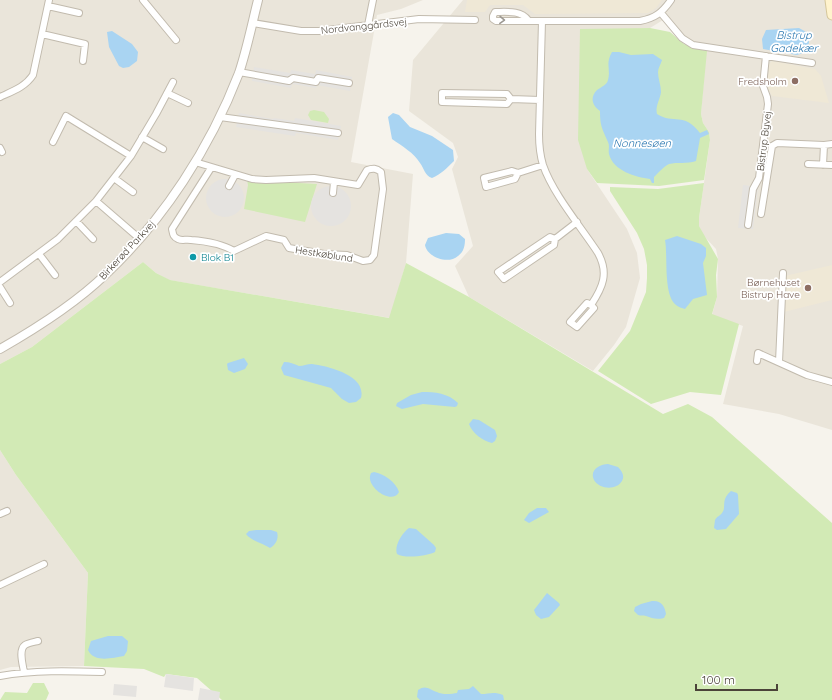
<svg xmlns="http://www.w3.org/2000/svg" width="832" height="700" viewBox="0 0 832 700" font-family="Quicksand,sans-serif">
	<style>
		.residential { fill: #eae5da }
		.education { fill: #efe8d6 }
		.green { fill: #d2eab5 }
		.parking { fill: #e5e3e0 }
		.water { fill: #a9d4f2 }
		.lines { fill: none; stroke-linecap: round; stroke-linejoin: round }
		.minor-casing { stroke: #c2bbae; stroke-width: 8 }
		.tertiary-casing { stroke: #c2bbae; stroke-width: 10 }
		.secondary-casing { stroke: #d6c79b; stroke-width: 11 }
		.minor { stroke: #fff; stroke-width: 6 }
		.tertiary { stroke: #fff; stroke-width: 8 }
		.secondary { stroke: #fff3cd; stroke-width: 9 }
		.oneway { stroke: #9c9892 }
		.education-dot { fill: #8d6e63; stroke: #fff; stroke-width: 1.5 }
		.culture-dot { fill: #0f9aa8; stroke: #fff; stroke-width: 1.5 }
		.labels { text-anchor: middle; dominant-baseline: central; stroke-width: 3.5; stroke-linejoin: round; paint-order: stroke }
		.street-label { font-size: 10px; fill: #4b4439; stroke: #fff }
		.education-label { font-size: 10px; fill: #785e54; stroke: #fff; text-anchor: end }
		.culture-label { font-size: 10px; fill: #0d838f; stroke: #fff; text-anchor: start }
		.water-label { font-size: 11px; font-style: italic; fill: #2e7ab2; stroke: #fff }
	</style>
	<rect width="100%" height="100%" fill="#f6f3ec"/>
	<!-- residential -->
	<path class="residential" d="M0 0H423L401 9 377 15 351 162 413 174 406 263 390 318 169 280 156 273 143 262 32 347 0 364Z
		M463 0H832V430L779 414 723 404 743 326 712 315 717 297 718 259 716 249 703 235 699 226V218L710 140 709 132 703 123 701 114 706 51 697 49 684 44 663 20 650 28 637 29 587 169 627 229 637 253 640 278 626 327 614 345 593 371 469 297 455 266 473 246 452 169 458 157 453 143 409 111 413 60Z
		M0 450 16 475 88 573 84 666 11 667 0 670Z"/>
	<!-- education -->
	<path class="education" d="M467 0H662L656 8 648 13 535 14 523 5H490L485 12H465Z
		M772 61 815 69 821 76 829 103 772 96 767 86 769 64Z
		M832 265V300L784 312 785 276Z"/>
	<!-- green -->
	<path class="green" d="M650 28 670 32 684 44 697 49 707 51 701 114 703 123 709 132 710 140 704 180 659 186 597 183 587 169 578 140 580 29Z
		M314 110 324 112 329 119 328 123 311 120 308 115 310 111Z
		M247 180 317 184 305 222 244 209 248 185Z
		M704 183 699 218V226L718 259 716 275 717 297 712 314 739 324 721 395 690 392 651 404 598 371 630 331 646 292 647 278V265L644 249 637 233 610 191V187L658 189Z
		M143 262 156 273 170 280 389 318 406 263 469 297 663 414 688 404 712 417 832 523V700H222L197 678 166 674 164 677 144 669 84 666 88 573 16 475 0 450V364L32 347Z
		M33 683H44L49 693 46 700H0L5 692 27 693Z"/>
	<!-- parking -->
	<path class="parking" d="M254 67 290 73 291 70 315 74 316 70 352 77 350 91 317 85 316 88 292 84 291 88 252 81Z
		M239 113 273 119 274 118 294 121 295 118 341 126 338 140 296 133 295 136 236 127Z
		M206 198a19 19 0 1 1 38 0a19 19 0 1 1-38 0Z
		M743 185 758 187 753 229 738 228Z
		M311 206a20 20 0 1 1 40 0a20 20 0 1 1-40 0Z
		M166 674 194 678 193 691 164 687Z
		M114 684 137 686 136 697 113 695Z
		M200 688 220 692 219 700H198Z"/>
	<!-- water -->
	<path class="water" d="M799 28 808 33 809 43 803 53 797 55 763 49 762 39 766 30Z
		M112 31 132 44 138 52 137 61 129 67 123 68 119 66 109 47 107 32Z
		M612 52H619L631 55 653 54 662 60C661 64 658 68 658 72 658 79 661 85 661 92 660 100 655 106 657 114 674 125 683 111 700 133L707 130 709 134 700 138 696 161C687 164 677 162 669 164 663 167 658 173 654 177V183H652L650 179C636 177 613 171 609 154 608 150 610 146 608 142 602 128 600 126 600 111 593 106 589 98 597 90 601 87 607 85 608 80 611 69 605 64 612 52Z
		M393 113 399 115 410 127 432 136 453 150 454 161C447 168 441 174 432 178 425 176 424 168 420 163 414 153 402 146 392 139L388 117Z
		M446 233 459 234 465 239C465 245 464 252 458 256 448 265 427 257 425 245L428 238Z
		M677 236 701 244 706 248V256L703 263 707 295 693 299 685 309C682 308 678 307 676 305 663 295 668 256 665 240Z
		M244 358 248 364 245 369 234 373 228 370 227 364 228 363Z
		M284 362C290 362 294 364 299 366 303 366 307 364 312 364 327 366 367 375 361 398L356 402 349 403 342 399 331 388 284 375 281 368Z
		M422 392C435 392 448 393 458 403L457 406 455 407 423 404 402 409 396 406 397 403 411 395Z
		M473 419 479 420 495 430 497 436 495 441 492 443C483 441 472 433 469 424Z
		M608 464 618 467C622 471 625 476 622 481 616 491 599 489 594 480 589 470 600 464 608 464Z
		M374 472C384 474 396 482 399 492 392 506 364 486 371 473Z
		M731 491 737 493 738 495 739 514 726 529 717 530 714 528 715 520C717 516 720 516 722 513 727 507 720 500 731 491Z
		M537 508H546L549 512 529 523 524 520 529 513Z
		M409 528 416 529 434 545 436 548 435 552C427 556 405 559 397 554 394 546 402 533 409 528Z
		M256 530H271L277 532C279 538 276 545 270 548 263 543 251 541 246 534L249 531Z
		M547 593 559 603 560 605 549 617 541 619 536 615 534 610Z
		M652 601C661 600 665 606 666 614L664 618C656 620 652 618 646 616 643 615 641 616 638 615L634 611 635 607 641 604Z
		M108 636H122L128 641 127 651 124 656C112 658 94 663 88 650L91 641Z
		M473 686 481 694C489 694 494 691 503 695L504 700H420L417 697 418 690C426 684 430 690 437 692 442 695 452 694 457 693L458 690 469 689Z"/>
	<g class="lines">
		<defs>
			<path id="minor" d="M143 0 176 40
				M48 6 79 13
				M661 13 682 38 693 45 812 63
				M528 20C521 10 506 12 495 12L493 16V19L496 21H640C655 18 662 13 671 0
				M542 21 539 134C539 144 540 155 543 165 553 194 581 227 598 253 609 273 603 287 591 305L594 308 577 327 570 322 587 303 591 305
				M253 23 301 31H319L419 19 475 20
				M368 25 373 0
				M42 34 85 44 83 61
				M239 72 289 81 293 78 316 82 318 78 349 83
				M167 93 188 103
				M0 97C13 91 25 87 33 75L49 0
				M511 99 507 104 442 102V93L507 94 511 99 540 100
				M220 117 338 133
				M142 137 163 149
				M53 142 66 116 131 156
				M0 148 2 152
				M195 162 252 179 266 180 314 178 358 185 367 170C373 168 376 168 381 172L383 189 374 255 370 260 363 261 347 255 324 254 289 248 284 240 266 236 234 251C222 244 205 241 191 240 186 239 182 241 178 239 173 237 173 234 172 229L211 168
				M808 164 832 165
				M823 165 824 145
				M518 173 515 179 486 187 484 178 512 171 518 173 543 165
				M114 178 133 192
				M229 186 235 175
				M333 193 334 182
				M96 201 140 239
				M761 214 772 146 777 143 824 145 832 144
				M76 221 93 239
				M748 225 753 189 759 178 768 104 767 97 763 86 766 56
				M555 239 554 245 504 279 498 272 550 237 555 239 577 222
				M39 254 55 275
				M0 282 58 239 96 201 131 156 156 114 173 82
				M0 287 10 303
				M757 361 758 353 807 375 832 382
				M779 362 783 273
				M0 514 7 511
				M0 585 44 564
				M24 672C23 665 18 650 25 645 28 643 34 642 38 641
				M0 676C34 670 68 671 102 672"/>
			<path id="tertiary" d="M0 349C37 328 75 304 106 274 164 219 210 148 239 73 247 49 252 24 258 0"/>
			<path id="secondary" d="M830 0 832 15"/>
		</defs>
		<!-- minor casing -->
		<use href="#minor" class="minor-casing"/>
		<!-- tertiary casing -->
		<use href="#tertiary" class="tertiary-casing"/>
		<!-- secondary casing -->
		<use href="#secondary" class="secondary-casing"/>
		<!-- minor -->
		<use href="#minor" class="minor"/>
		<!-- tertiary -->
		<use href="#tertiary" class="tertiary"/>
		<!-- secondary -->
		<use href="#secondary" class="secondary"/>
	</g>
	<!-- one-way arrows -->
	<defs><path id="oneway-chevron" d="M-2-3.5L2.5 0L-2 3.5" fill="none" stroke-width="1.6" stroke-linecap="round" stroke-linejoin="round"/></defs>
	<use class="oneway" href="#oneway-chevron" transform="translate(502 20) rotate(2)"/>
	<!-- markers -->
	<g class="education-dot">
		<circle cx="795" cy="81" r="4"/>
		<circle cx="808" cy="288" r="4"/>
	</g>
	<circle class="culture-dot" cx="193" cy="257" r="4"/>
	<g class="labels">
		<!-- street labels -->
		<g class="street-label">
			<text transform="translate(364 26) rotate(-6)">Nordvanggårdsvej</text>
			<text transform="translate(764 141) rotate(-83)">Bistrup Byvej</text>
			<text transform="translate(127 250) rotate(-47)">Birkerød Parkvej</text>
			<text transform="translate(324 254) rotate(9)">Hestkøblund</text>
		</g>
		<!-- education labels -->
		<g class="education-label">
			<text x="787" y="81">Fredsholm</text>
			<text x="800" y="282">Børnehuset<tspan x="800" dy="12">Bistrup Have</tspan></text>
		</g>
		<!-- culture labels -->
		<g class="culture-label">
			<text x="201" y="257">Blok B1</text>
		</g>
		<!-- water labels -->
		<g class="water-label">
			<text x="794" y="35">Bistrup<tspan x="794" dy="13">Gadekær</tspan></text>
			<text x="642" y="143">Nonnesøen</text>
		</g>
	</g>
	<!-- scale -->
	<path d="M696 684v6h81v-6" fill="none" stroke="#4b4439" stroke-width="2"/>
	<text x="702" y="684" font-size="12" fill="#4b4439" stroke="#ffffff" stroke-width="3" paint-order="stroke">100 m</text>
</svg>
